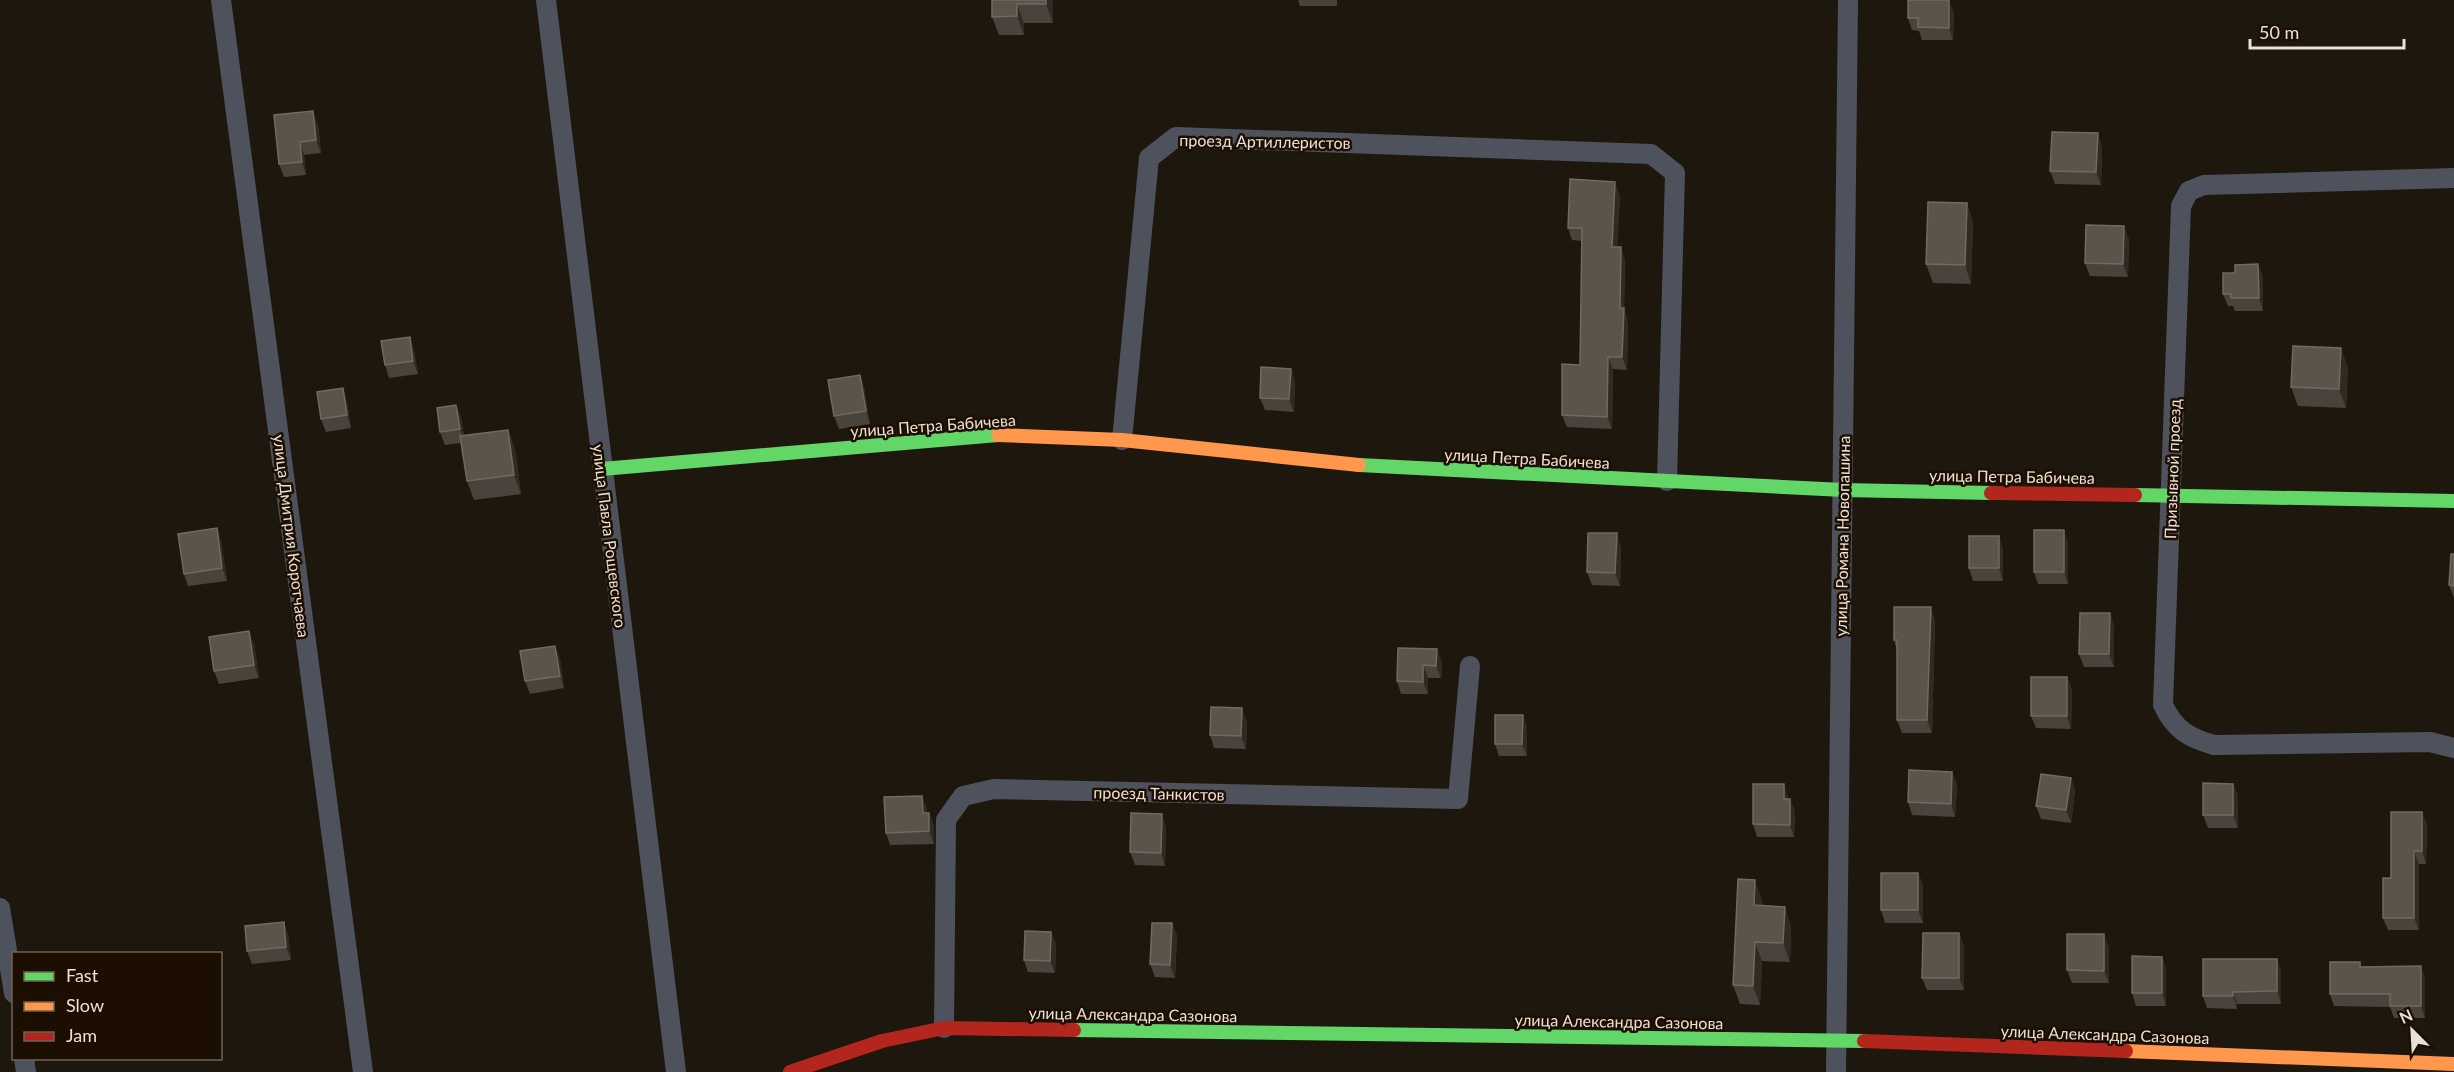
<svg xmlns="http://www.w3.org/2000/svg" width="2454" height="1072" viewBox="0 0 2454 1072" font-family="Lato,sans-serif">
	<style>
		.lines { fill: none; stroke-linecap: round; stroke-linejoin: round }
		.street { stroke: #4d525d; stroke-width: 20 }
		.fast { stroke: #63d668; stroke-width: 14 }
		.slow { stroke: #ff974d; stroke-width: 14 }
		.jam { stroke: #b3261e; stroke-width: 14 }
		.wall { fill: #49433b }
		.shaded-wall { fill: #312a22 }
		.building { fill: #5a544b; stroke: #716a61; stroke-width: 1.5 }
		.labels { text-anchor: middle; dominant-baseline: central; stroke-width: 5; stroke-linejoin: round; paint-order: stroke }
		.street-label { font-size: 16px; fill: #eae0d6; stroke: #1c0f01 }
	</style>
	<rect width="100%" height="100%" fill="#1e170e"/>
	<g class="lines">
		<!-- street -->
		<path class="street" d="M221 0 363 1072
			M546 0 676 1072
			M2454 178 2204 185 2189 191 2181 206 2163 705C2175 730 2189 738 2214 745L2430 742 2454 748
			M1122 440 1149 158 1176 137 1651 154 1675 173 1667 481
			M0 908 14 993
			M944 1028 946 820 963 796 994 789 1458 799 1470 666
			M24 1058 26 1072
			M1836 1072 1848 0"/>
		<!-- fast -->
		<path class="fast" d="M1359 465 1843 490 1991 493
			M602 469 998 435
			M2135 495 2454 501
			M1074 1030 1864 1041"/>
		<!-- slow -->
		<path class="slow" d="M998 435 1122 440 1359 465
			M2126 1051 2454 1064"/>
		<!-- jam -->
		<path class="jam" d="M1991 493 2135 495
			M1864 1041 2126 1051
			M790 1072 882 1041 944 1028 1074 1030"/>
	</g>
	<!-- wall -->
	<path class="wall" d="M992 0H1053V23H1024V35H999L992 17Z
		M1298 0H1337V6H1300Z
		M1954 13 1953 40H1922L1919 31 1912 30 1908 18Z
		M318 124 321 153 304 155 306 175 284 177 279 164Z
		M2102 146 2101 185 2055 184 2050 171Z
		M1620 195 1617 247 1625 260 1624 310 1628 321 1627 370 1613 369 1612 429 1567 427 1562 415 1580 365 1582 241 1572 240 1568 228Z
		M1967 203 1973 222 1971 284 1933 283 1926 264Z
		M2129 239 2128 277 2090 276 2085 263Z
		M2258 264 2263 277V311H2235L2233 306H2228L2223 294 2235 273Z
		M414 350 418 374 389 378 385 365Z
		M2348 367 2346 408 2298 406 2291 387Z
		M1291 369 1295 382 1294 412 1265 410 1260 398Z
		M860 375 864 388 870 424 839 429 834 416Z
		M347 401 351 428 326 432 321 419Z
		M456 405 461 418 464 436 508 430 515 449 521 494 474 500 467 481 461 443 445 445 440 432Z
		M217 528 221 541 227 581 188 586 184 574Z
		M1999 536 2003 549V581H1973L1969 568Z
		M2068 543V584H2038L2034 572Z
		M1621 546 1620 586 1592 585 1587 572Z
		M2454 554V598L2449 585Z
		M2110 613 2114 626V667H2084L2079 654Z
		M1935 620 1932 733H1902L1897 720V651L1894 640Z
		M254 644 259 678 219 684 214 671Z
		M555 646 560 659 564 688 530 694 525 681Z
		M1398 648 1442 662 1441 678H1428V694H1401L1397 681Z
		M2067 677 2072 690 2071 729 2036 728 2031 716Z
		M1247 721 1246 749 1214 748 1210 735Z
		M1527 727V756H1499L1495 744Z
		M1952 772 1957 785 1955 817 1912 815 1908 802Z
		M2071 778 2075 791 2071 823 2041 819 2036 806Z
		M1784 784 1788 799H1790L1795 812 1794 837H1757L1753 824Z
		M2233 784 2238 796V828H2208L2203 815Z
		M927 808V813H929L934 826V844L890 845 886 833Z
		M2422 812 2427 825 2426 864H2419V930H2388L2383 918 2391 878Z
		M1166 826 1165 866 1135 865 1130 852Z
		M1918 873 1923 886V923H1885L1881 910Z
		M1762 899V906L1791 926 1790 962 1762 961 1760 1005 1740 1004 1733 985Z
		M1172 923 1177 936 1175 978 1155 977 1150 964Z
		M1051 932 1056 944 1055 973 1028 972 1024 960Z
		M1959 933 1964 946V990H1927L1922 978Z
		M288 934 291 960 252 964 247 951Z
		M2109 947V983H2072L2067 970Z
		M2162 957 2166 969V1006H2136L2132 993Z
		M2277 959 2281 972V1004H2237V1009L2207 1008 2203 996Z
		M2360 962 2361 967 2421 966 2425 979V1018H2394L2390 1007 2334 1006 2330 994Z"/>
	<!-- shaded-wall -->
	<path class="shaded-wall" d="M1046 0H1053V23L1046 4Z
		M1949 0 1954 13 1953 40 1949 28Z
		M1017 4 1024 23V35L1017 16Z
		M313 111 318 124 321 153 316 140Z
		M2098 133 2102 146 2101 185 2096 172Z
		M300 142 304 155 306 175 302 162Z
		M1615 182 1620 195 1617 259 1612 247Z
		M1967 203 1973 222 1971 284 1965 265Z
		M2124 226 2129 239 2128 277 2123 264Z
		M1621 247 1625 260 1624 310 1628 321 1627 370 1622 357 1620 308Z
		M2258 264 2263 277V311L2259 298Z
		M410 337 414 350 418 374 413 361Z
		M2341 348 2348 367 2346 408 2339 389Z
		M1608 357 1613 369 1612 429 1607 417Z
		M1291 369 1295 382 1294 412 1289 399Z
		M860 375 864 388 870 424 866 411Z
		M343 388 347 401 351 428 347 415Z
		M456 405 461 418 465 442 460 429Z
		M508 430 515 449 521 494 514 475Z
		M217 528 221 541 227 581 222 568Z
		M2064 530 2068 543V584L2064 572Z
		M1617 533 1621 546 1620 586 1615 573Z
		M1999 536 2003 549V581L1999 568Z
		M1931 607 1935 620 1932 733 1927 720Z
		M2110 613 2114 626V667L2109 654Z
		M249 631 254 644 259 678 254 665Z
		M555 646 560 659 564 688 560 676Z
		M1437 649 1442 662 1441 678 1436 666Z
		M1423 665 1428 678V694L1423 682Z
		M2067 677 2072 690 2071 729 2067 716Z
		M1242 708 1247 721 1246 749 1241 736Z
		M1523 715 1527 727V756L1522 744Z
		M1952 772 1957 785 1955 817 1951 804Z
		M2071 778 2075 791 2071 823 2066 810Z
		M1784 784 1788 797V812L1784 799Z
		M2233 784 2238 796V828L2233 815Z
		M922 796 927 808 928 826 923 813Z
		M1790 799 1795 812 1794 837 1790 825Z
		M2422 812 2427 825 2426 864 2422 851Z
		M929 813 934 826V844L929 831Z
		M1162 814 1166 826 1165 866 1161 853Z
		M2414 851 2419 864V930L2414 918Z
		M1918 873 1923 886V923L1918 910Z
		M1755 880 1762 899 1761 924 1754 905Z
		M1785 907 1791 926 1790 962 1783 943Z
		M284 922 288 934 291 960 286 947Z
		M1172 923 1177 936 1175 978 1170 965Z
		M1051 932 1056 944 1055 973 1050 961Z
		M1959 933 1964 946V990L1959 978Z
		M2104 934 2109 947V983L2104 971Z
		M1755 942 1762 961 1760 1005 1753 986Z
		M2162 957 2166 969V1006L2162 993Z
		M2277 959 2281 972V1004L2277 991Z
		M2421 966 2425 979V1018L2421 1006Z
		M2233 992 2237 1004V1009L2233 996Z"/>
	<!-- building -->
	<path class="building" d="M992 0H1046V4H1017V16L992 17Z
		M1908 0H1949V28L1918 27V18H1908Z
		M313 111 316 140 300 142 302 162 279 164 274 115Z
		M2052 132 2098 133 2096 172 2050 171Z
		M1570 179 1615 182 1612 247H1621L1620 308H1624L1622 357H1608L1607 417 1562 415V364L1580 365 1582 228H1568Z
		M1928 202 1967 203 1965 265 1926 264Z
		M2086 225 2124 226 2123 264 2085 263Z
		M2258 264 2259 298H2231V294H2223V273H2235V265Z
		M410 337 413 361 385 365 381 341Z
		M2293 346 2341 348 2339 389 2291 387Z
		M1261 367 1291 369 1289 399 1260 398Z
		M860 375 866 411 834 416 828 380Z
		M343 388 347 415 321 419 317 392Z
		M456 405 460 429 440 432 437 408Z
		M508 430 514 475 467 481 460 436Z
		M217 528 222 568 184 574 178 534Z
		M2034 530H2064V572H2034Z
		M1588 533H1617L1615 573 1587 572Z
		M1969 536H1999V568H1969Z
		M2451 554H2454V586L2449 585Z
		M1894 607H1931L1927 720H1897V640H1894Z
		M2080 613H2110L2109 654H2079Z
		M249 631 254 665 214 671 209 637Z
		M555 646 560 676 525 681 520 651Z
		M1398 648 1437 649 1436 666 1423 665V682L1397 681Z
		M2031 677H2067V716H2031Z
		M1211 707 1242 708 1241 736 1210 735Z
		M1495 715H1523L1522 744H1495Z
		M1909 770 1952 772 1951 804 1908 802Z
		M2041 774 2071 778 2066 810 2036 806Z
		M2203 783 2233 784V815H2203Z
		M1753 784H1784V799H1790V825L1753 824Z
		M922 796 923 813H929V831L886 833 884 797Z
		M2391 812H2422V851H2414V918H2383V878H2391Z
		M1131 813 1162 814 1161 853 1130 852Z
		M1881 873H1918V910H1881Z
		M1738 879 1755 880 1754 905 1785 907 1783 943 1755 942 1753 986 1733 985Z
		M284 922 286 947 247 951 245 926Z
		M1152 923H1172L1170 965 1150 964Z
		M1025 931 1051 932 1050 961 1024 960Z
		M1923 933H1959V978H1922Z
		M2067 934H2104V971L2067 970Z
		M2132 956 2162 957V993H2132Z
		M2203 959H2277V991L2233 992V996H2203Z
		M2330 962H2360V967L2421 966V1006H2390V994H2330Z"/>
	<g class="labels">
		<!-- street labels -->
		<g class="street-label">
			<text transform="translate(1265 141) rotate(1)">проезд Артиллеристов</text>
			<text transform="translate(933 425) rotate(-4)">улица Петра Бабичева</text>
			<text transform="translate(1527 458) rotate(3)">улица Петра Бабичева</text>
			<text transform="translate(2172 469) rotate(-88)">Призывной проезд</text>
			<text transform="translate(2012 476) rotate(1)">улица Петра Бабичева</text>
			<text transform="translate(292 536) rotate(83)">улица Дмитрия Коротчаева</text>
			<text transform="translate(610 536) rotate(83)">улица Павла Рощевского</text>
			<text transform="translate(1842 536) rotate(-89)">улица Романа Новопашина</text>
			<text transform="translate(1159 793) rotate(1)">проезд Танкистов</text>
			<text transform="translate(1133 1014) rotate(1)">улица Александра Сазонова</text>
			<text transform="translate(1619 1021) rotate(1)">улица Александра Сазонова</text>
			<text transform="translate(2105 1034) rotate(2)">улица Александра Сазонова</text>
		</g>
	</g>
	<!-- legend -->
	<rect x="12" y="952" width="210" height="108" fill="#1c0f01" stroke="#6e6356" stroke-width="1.5"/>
	<rect x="24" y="972" width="30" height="9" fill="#63d668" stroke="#6e6356" stroke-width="1.5"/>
	<text x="66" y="982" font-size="18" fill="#eae0d6">Fast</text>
	<rect x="24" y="1002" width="30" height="9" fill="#ff974d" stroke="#6e6356" stroke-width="1.5"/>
	<text x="66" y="1012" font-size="18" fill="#eae0d6">Slow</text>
	<rect x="24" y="1032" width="30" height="9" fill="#b3261e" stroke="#6e6356" stroke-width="1.5"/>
	<text x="66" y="1042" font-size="18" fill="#eae0d6">Jam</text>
	<!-- north arrow -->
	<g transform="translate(2412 1030) rotate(336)" stroke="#1c0f01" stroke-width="4.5" paint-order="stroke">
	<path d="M0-4.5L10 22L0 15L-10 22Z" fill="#eae0d6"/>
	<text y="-9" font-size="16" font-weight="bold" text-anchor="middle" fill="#eae0d6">N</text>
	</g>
	<!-- scale -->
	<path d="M2250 39v9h154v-9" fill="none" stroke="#eae0d6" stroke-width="3"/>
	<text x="2259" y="39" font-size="18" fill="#eae0d6" stroke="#1c0f01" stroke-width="4.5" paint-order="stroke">50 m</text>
</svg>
